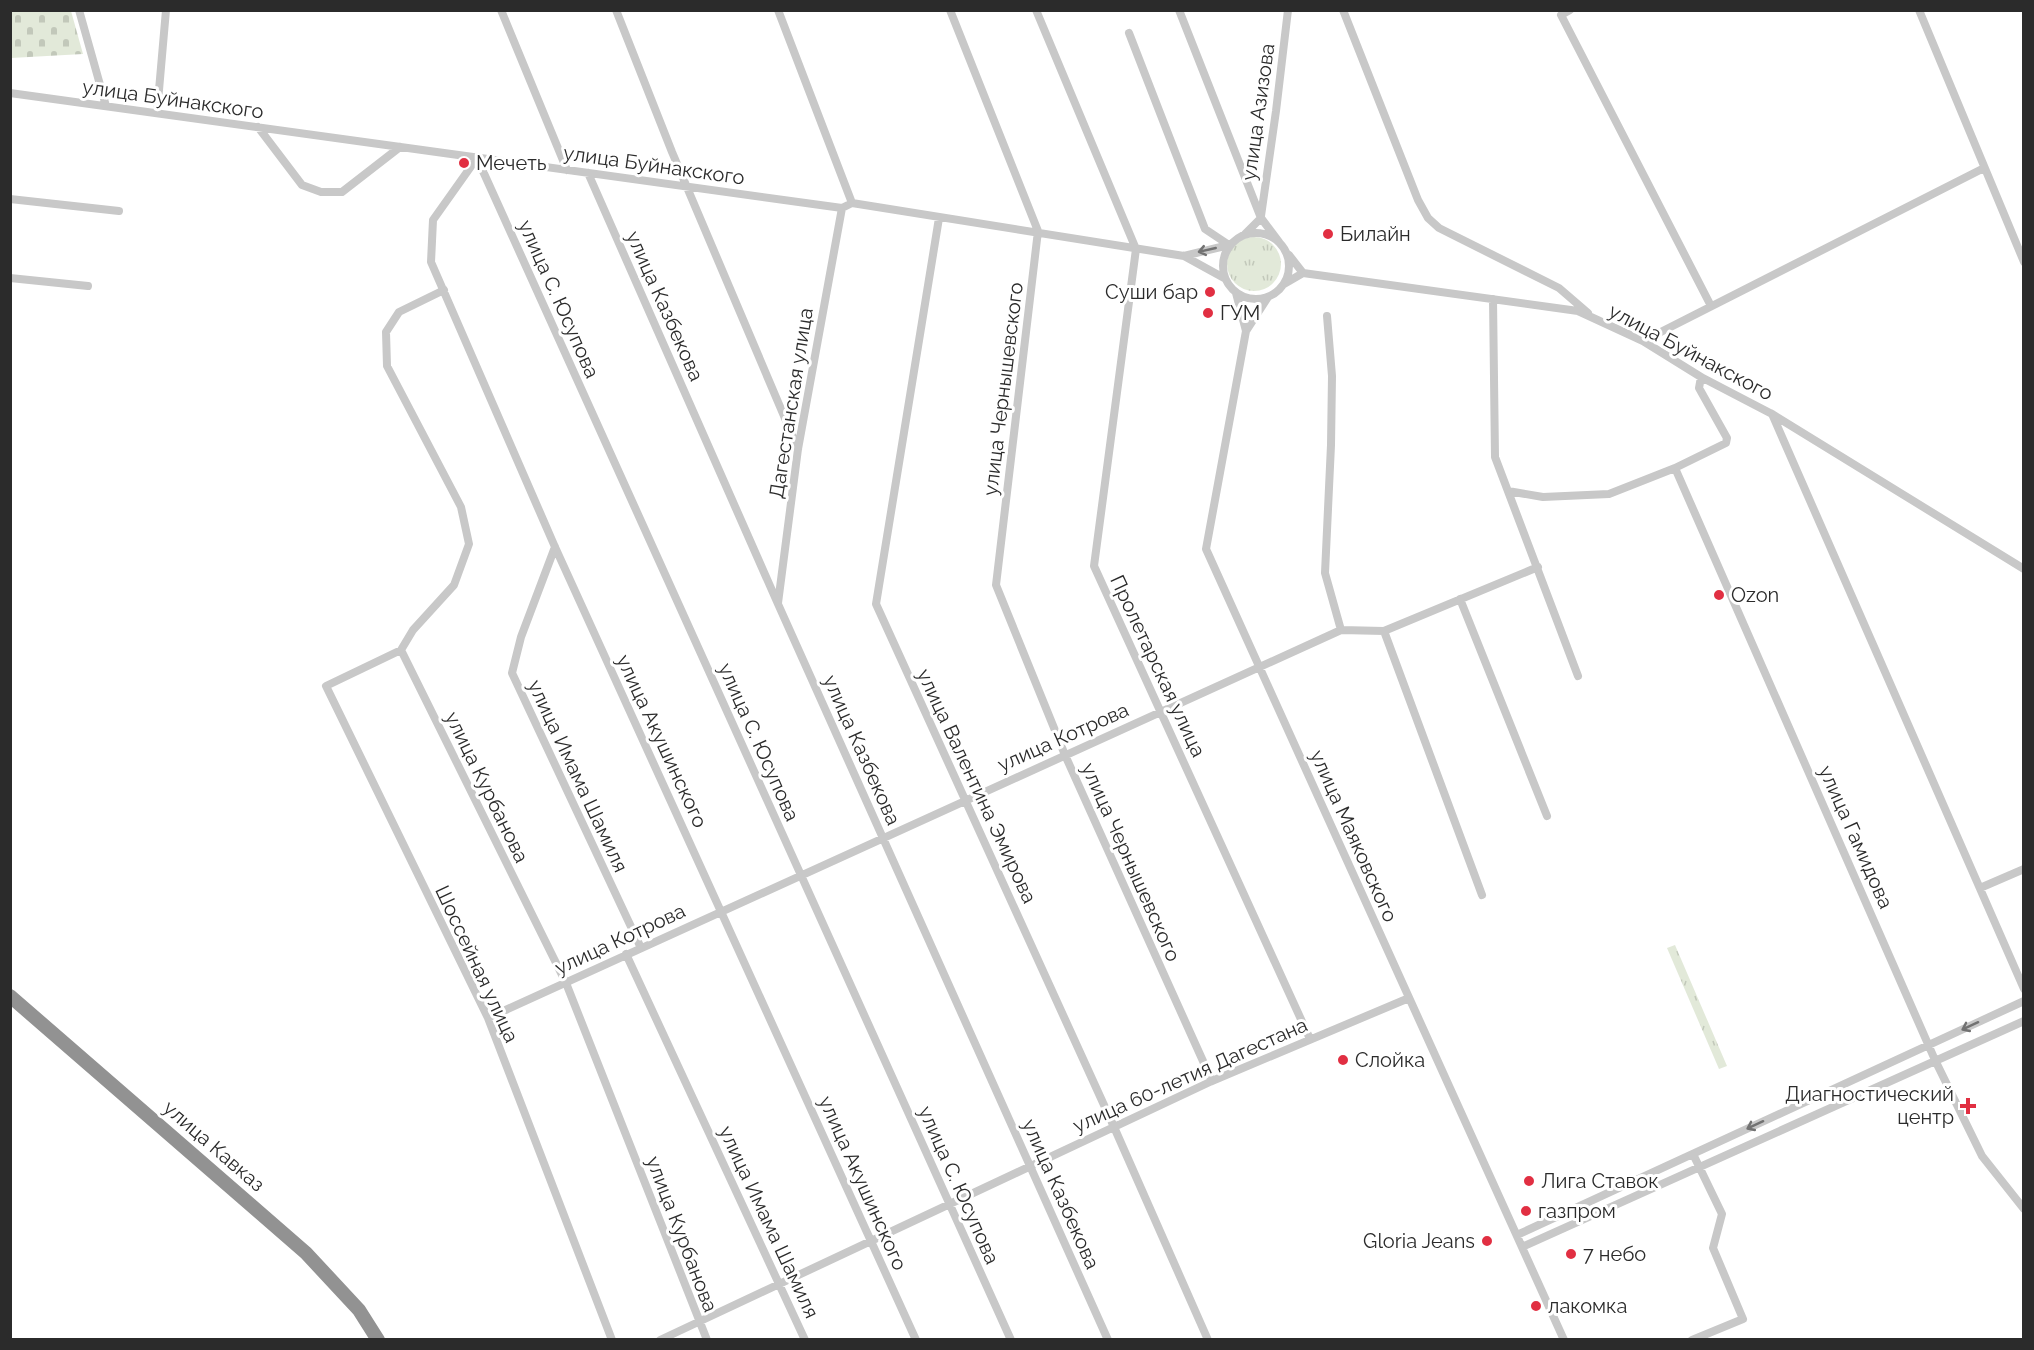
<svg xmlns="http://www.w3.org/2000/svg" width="2034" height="1350" viewBox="0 0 2034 1350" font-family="Raleway,sans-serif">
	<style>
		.grass { fill: url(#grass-tufts) }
		.cemetery { fill: url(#cemetery-stones) }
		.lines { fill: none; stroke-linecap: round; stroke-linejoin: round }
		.street { stroke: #c8c8c8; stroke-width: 8 }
		.highway { stroke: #929292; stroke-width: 14 }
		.oneway { stroke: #727272 }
		.poi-dot { fill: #e12f42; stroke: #fff; stroke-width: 2 }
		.labels { text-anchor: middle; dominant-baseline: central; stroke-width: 6; stroke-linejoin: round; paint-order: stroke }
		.street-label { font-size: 20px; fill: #2b2b2b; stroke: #fff }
		.poi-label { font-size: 20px; fill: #2b2b2b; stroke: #fff; text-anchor: start }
	</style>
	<defs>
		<pattern id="grass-tufts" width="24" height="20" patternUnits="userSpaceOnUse" patternTransform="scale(1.5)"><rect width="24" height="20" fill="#e2e9d9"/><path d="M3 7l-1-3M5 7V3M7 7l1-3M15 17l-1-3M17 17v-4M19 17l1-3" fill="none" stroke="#c2c8ba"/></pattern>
		<pattern id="cemetery-stones" width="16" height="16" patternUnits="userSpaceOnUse" patternTransform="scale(1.5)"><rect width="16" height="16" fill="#e2e9d9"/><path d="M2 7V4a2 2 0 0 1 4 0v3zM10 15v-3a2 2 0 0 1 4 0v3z" fill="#c2c8ba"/></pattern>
	</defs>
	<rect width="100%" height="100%" fill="#fff"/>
	<!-- grass -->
	<path class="grass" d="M1227 264a27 27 0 1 1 54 0a27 27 0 1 1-54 0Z
		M1675 945 1727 1066 1719 1069 1667 948Z"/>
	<!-- cemetery -->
	<path class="cemetery" d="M11 10 71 11 83 54 11 58Z"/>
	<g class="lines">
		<!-- street -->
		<path class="street" d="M79 10 106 106
			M501 10 567 170
			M616 10 672 152 798 449
			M778 10 852 203
			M950 10 1038 231 996 585 1065 755 1212 1081
			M1036 10 1136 249 1094 566 1310 1039
			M1179 10 1261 218 1279 242
			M1343 10 1418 200 1428 218 1439 228 1559 288 1588 313
			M1570 10 1561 15 1711 306
			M1919 10 2024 262
			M1129 33 1205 229 1229 245
			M10 93 842 208 852 203 1184 256 1229 245
			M157 113 166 10
			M258 127 302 185 321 192H342L400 147
			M477 158 433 220 431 262 555 547 916 1340
			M477 158 1011 1340
			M588 173 778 604 1108 1340
			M10 199 119 211
			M1261 216 1276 111 1288 10
			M939 218 876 604 1114 1127 1208 1340
			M1223 266a33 33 0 1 1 66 0a33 33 0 1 1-66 0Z
			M1245 234 1261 218
			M1289 255 1303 273
			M1184 256 1224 278
			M1303 273 1578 311 1643 341 1701 377 1772 414 2024 569
			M10 278 88 286
			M1284 284 1303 273
			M444 290 399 312 386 332 387 366 461 507 469 544 454 585 413 630 401 650 566 983 707 1340
			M1236 293 1246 331 1268 297
			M1493 299 1495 457 1578 676
			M1327 316 1332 376 1331 445 1325 573 1341 630
			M1246 331 1206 549 1564 1340
			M1643 341 1984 168
			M1772 414 2024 989
			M1675 468 1935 1060 1982 1156 2024 1209
			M1508 491 1543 497 1609 494 1675 468 1726 443 1727 438 1699 388 1701 377
			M555 547 521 637 512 673 641 948
			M1460 599 1547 816
			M778 603 798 449 842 208
			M1384 631 1482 895
			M401 650 326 686 488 1018 612 1340
			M1980 888 2024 869
			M626 954 805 1340
			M488 1018 1341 630 1384 631 1538 567
			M1517 1235 2024 1001
			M1522 1247 2024 1021
			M660 1340 1212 1081 1409 998
			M1692 1340 1743 1319 1713 1248 1722 1214 1693 1154"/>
		<!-- highway -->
		<path class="highway" d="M10 996 306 1253 359 1310 378 1340"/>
	</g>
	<!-- one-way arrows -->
	<defs><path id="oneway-shaft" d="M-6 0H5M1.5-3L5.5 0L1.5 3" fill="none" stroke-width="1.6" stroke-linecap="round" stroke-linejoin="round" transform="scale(1.5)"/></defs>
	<g class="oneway">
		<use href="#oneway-shaft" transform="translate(1207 250) rotate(167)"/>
		<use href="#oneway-shaft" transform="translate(1970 1026) rotate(155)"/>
		<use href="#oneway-shaft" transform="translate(1755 1125) rotate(155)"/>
	</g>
	<!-- markers -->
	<g class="poi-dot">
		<circle cx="464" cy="163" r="6"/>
		<circle cx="1328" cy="234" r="6"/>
		<circle cx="1210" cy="292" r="6"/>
		<circle cx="1208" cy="313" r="6"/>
		<circle cx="1719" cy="595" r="6"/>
		<circle cx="1343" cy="1060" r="6"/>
		<path d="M1965 1097h6v6h6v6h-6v6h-6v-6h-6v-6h6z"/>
		<circle cx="1529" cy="1181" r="6"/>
		<circle cx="1526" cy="1211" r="6"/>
		<circle cx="1487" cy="1241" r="6"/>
		<circle cx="1571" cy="1254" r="6"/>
		<circle cx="1536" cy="1306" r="6"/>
	</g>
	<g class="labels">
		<!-- street labels -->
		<g class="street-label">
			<text transform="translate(173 99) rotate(8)">улица Буйнакского</text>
			<text transform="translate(1258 112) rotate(-82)">улица Азизова</text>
			<text transform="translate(654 165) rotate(8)">улица Буйнакского</text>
			<text transform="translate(559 299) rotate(66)">улица С. Юсупова</text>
			<text transform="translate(665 306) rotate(66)">улица Казбекова</text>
			<text transform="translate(1691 352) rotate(28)">улица Буйнакского</text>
			<text transform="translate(1003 389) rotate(-83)">улица Чернышевского</text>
			<text transform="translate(791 403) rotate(-81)">Дагестанская улица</text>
			<text transform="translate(1158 666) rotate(65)">Пролетарская улица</text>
			<text transform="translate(1063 737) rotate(-24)">улица Котрова</text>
			<text transform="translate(662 741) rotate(65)">улица Акушинского</text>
			<text transform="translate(759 742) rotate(66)">улица С. Юсупова</text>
			<text transform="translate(862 750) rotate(66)">улица Казбекова</text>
			<text transform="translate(578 776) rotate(65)">улица Имама Шамиля</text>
			<text transform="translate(977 786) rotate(65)">улица Валентина Эмирова</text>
			<text transform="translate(487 787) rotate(64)">улица Курбанова</text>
			<text transform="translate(1354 836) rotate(66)">улица Маяковского</text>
			<text transform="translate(1856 837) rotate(66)">улица Гамидова</text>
			<text transform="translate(1131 862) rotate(66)">улица Чернышевского</text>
			<text transform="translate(620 939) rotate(-25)">улица Котрова</text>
			<text transform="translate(477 964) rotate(65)">Шоссейная улица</text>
			<text transform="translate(1190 1075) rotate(-24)">улица 60-летия Дагестана</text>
			<text transform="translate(214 1146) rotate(41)">улица Кавказ</text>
			<text transform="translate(863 1183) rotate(66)">улица Акушинского</text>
			<text transform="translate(959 1185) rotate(66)">улица С. Юсупова</text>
			<text transform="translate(1061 1194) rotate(66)">улица Казбекова</text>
			<text transform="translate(769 1222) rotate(65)">улица Имама Шамиля</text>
			<text transform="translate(682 1234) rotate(69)">улица Курбанова</text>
		</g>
		<!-- poi labels -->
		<g class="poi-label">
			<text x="476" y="163">Мечеть</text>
			<text x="1340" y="234">Билайн</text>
			<text x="1198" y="292" text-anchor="end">Суши бар</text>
			<text x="1220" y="313">ГУМ</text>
			<text x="1731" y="595">Ozon</text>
			<text x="1355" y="1060">Слойка</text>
			<text x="1954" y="1094" text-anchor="end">Диагностический<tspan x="1954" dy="23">центр</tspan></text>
			<text x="1541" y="1181">Лига Ставок</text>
			<text x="1538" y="1211">газпром</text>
			<text x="1475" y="1241" text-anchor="end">Gloria Jeans</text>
			<text x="1583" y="1254">7 небо</text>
			<text x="1548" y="1306">лакомка</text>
		</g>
	</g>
	<!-- border -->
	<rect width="2034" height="1350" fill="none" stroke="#2b2b2b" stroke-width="24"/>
</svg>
